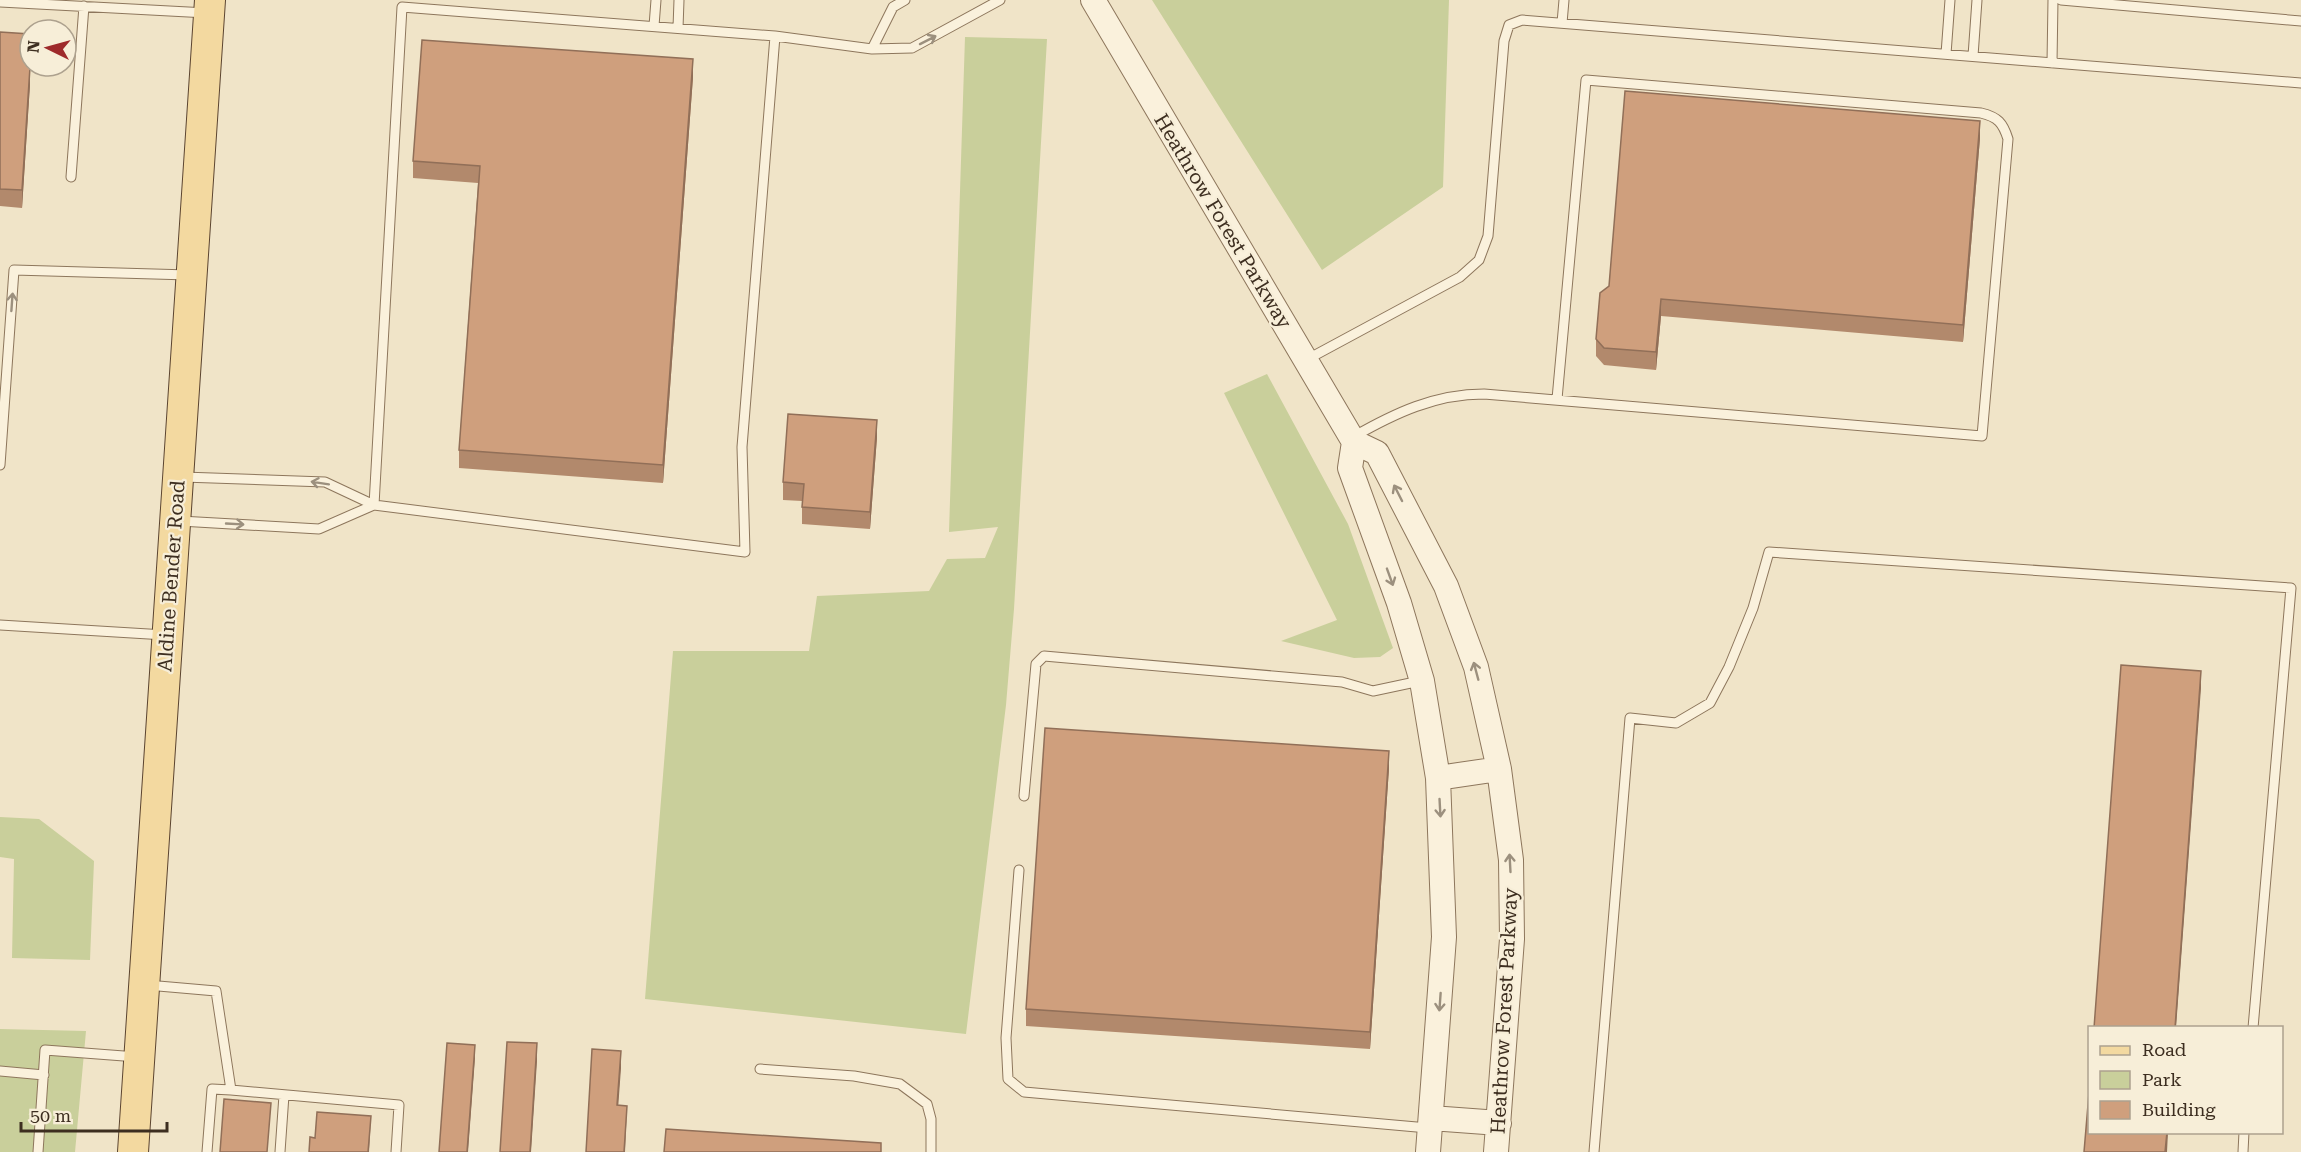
<svg xmlns="http://www.w3.org/2000/svg" width="2301" height="1152" viewBox="0 0 2301 1152" font-family="'Roboto Serif',serif">
	<style>
		.green { fill: #c9cf9b }
		.lines { fill: none; stroke-linecap: round; stroke-linejoin: round }
		.service-casing { stroke: #8d765c; stroke-width: 11 }
		.tertiary-casing { stroke: #8d765c; stroke-width: 26 }
		.primary-casing { stroke: #5b4430; stroke-width: 32 }
		.service { stroke: #faf1dc; stroke-width: 9 }
		.tertiary { stroke: #faf1dc; stroke-width: 24 }
		.primary { stroke: #f3d9a0; stroke-width: 30 }
		.wall { fill: #b2896c }
		.shaded-wall { fill: #916f58 }
		.building { fill: #cf9f7d; stroke: #916f58; stroke-width: 1.5 }
		.oneway { stroke: #9c907e }
		.labels { text-anchor: middle; dominant-baseline: central; stroke-width: 4.5; stroke-linejoin: round; paint-order: stroke }
		.street-label { font-size: 20px; fill: #3d2e20; stroke: #f7eed8 }
	</style>
	<rect width="100%" height="100%" fill="#f0e4c8"/>
	<!-- green -->
	<path class="green" d="M1152 0H1449L1443 187 1322 270Z
		M965 37 1047 39 1014 609 1006 705 966 1034 645 999 673 651H809L817 596 929 591 947 559 985 558 998 527 949 532Z
		M1267 374 1348 524 1393 648 1380 657 1354 658 1281 641 1337 620 1224 393Z
		M0 817 39 819 94 861 90 960 12 958 14 859 0 857Z
		M0 1029 86 1031 75 1152H0Z"/>
	<g class="lines">
		<defs>
			<path id="service" d="M2061 0 2301 21
				M0 2 207 13
				M1562 23 1564 0
				M654 26 656 0
				M678 28 679 0
				M872 49 893 7 905 0
				M1946 54 1950 0
				M1973 56 1977 0
				M2052 63 2053 0
				M71 177 84 6
				M1306 360 1460 277 1479 260 1488 236 1504 41 1509 25 1522 20 2301 83
				M1353 437C1395 413 1435 394 1484 394L1982 436 2008 139C2003 123 1998 117 1981 113L1586 80 1557 399
				M0 465 14 270 189 275
				M183 477 325 482 374 505 745 552 742 447 775 36 872 49 912 48 1000 0
				M374 505 402 7 775 36
				M180 521 319 529 374 505
				M0 625 165 635
				M1024 796 1036 664 1044 656 1342 682 1373 691 1420 681
				M1019 870 1006 1038 1008 1079 1024 1092 1428 1128
				M147 985 216 991 231 1090 399 1105 396 1152
				M760 1069 854 1076 900 1084 927 1104 931 1119V1152
				M0 1071 44 1075
				M38 1152 45 1050 137 1057
				M207 1152 212 1089 231 1090
				M280 1152 284 1095
				M1594 1152 1630 718 1676 723 1710 703 1729 667 1753 608 1769 552 2291 588 2253 1028
				M2243 1152 2244 1132"/>
			<path id="tertiary" d="M1093 0 1354 442 1377 453 1446 586 1476 667 1499 769 1511 860 1512 939 1496 1152
				M1354 442 1350 468 1399 603 1422 681 1438 778 1444 937 1428 1152
				M1438 778 1499 769
				M1431 1118 1499 1123"/>
			<path id="primary" d="M133 1152 210 0"/>
		</defs>
		<!-- service casing -->
		<use href="#service" class="service-casing"/>
		<!-- tertiary casing -->
		<use href="#tertiary" class="tertiary-casing"/>
		<!-- primary casing -->
		<use href="#primary" class="primary-casing"/>
		<!-- service -->
		<use href="#service" class="service"/>
		<!-- tertiary -->
		<use href="#tertiary" class="tertiary"/>
		<!-- primary -->
		<use href="#primary" class="primary"/>
	</g>
	<!-- wall -->
	<path class="wall" d="M0 32 30 51 29 66 30 84 22 208 0 206Z
		M693 77 663 483 459 468V450L478 183 413 178V161Z
		M1980 138 1963 342 1661 316 1656 370 1604 365 1596 356V339L1600 293Z
		M877 437 870 529 802 524V501L783 500V482Z
		M1389 768 1370 1049 1026 1026V1009Z"/>
	<!-- shaded-wall -->
	<path class="shaded-wall" d="M30 34V51L27 84V66Z
		M693 59V77L663 483V465Z
		M30 67V84L22 208V190Z
		M1980 121V138L1963 342V325Z
		M1661 299V316L1656 370V352Z
		M877 420V437L870 529V512Z
		M2201 671V688L2176 1028H2175Z
		M1389 751V768L1370 1049V1032Z
		M537 1043V1061L531 1152H530Z
		M475 1045V1058L468 1152H467Z
		M621 1051V1068L617 1123V1105Z
		M627 1106 625 1152H624Z
		M371 1116 369 1152H368Z
		M2167 1132H2168L2167 1152H2165Z"/>
	<!-- building -->
	<path class="building" d="M0 32 30 34 27 66 30 67 22 190 0 189Z
		M422 40 693 59 663 465 459 450 480 166 413 161Z
		M1625 91 1980 121 1963 325 1661 299 1656 352 1604 348 1596 339 1600 293 1609 286Z
		M788 414 877 420 870 512 802 507 804 484 783 482Z
		M2121 665 2201 671 2175 1028H2094Z
		M1045 728 1389 751 1370 1032 1026 1009Z
		M507 1042 537 1043 530 1152H500Z
		M447 1043 475 1045 467 1152H439Z
		M592 1049 621 1051 617 1105 627 1106 624 1152H586Z
		M2090 1081V1132H2167L2165 1152H2084Z
		M224 1099 271 1103 267 1152H220Z
		M317 1112 371 1116 368 1152H309L310 1137 315 1138Z
		M666 1129 881 1143V1152H664Z"/>
	<!-- one-way arrows -->
	<defs><path id="oneway-shaft" d="M-6 0H5M1.5-3L5.5 0L1.5 3" fill="none" stroke-width="1.6" stroke-linecap="round" stroke-linejoin="round" transform="scale(1.5)"/></defs>
	<g class="oneway">
		<use href="#oneway-shaft" transform="translate(928 40) rotate(-27)"/>
		<use href="#oneway-shaft" transform="translate(12 302) rotate(-86)"/>
		<use href="#oneway-shaft" transform="translate(320 483) rotate(-171)"/>
		<use href="#oneway-shaft" transform="translate(1398 493) rotate(-117)"/>
		<use href="#oneway-shaft" transform="translate(235 524) rotate(3)"/>
		<use href="#oneway-shaft" transform="translate(1390 577) rotate(70)"/>
		<use href="#oneway-shaft" transform="translate(1476 671) rotate(-105)"/>
		<use href="#oneway-shaft" transform="translate(1440 808) rotate(87)"/>
		<use href="#oneway-shaft" transform="translate(1510 863) rotate(-93)"/>
		<use href="#oneway-shaft" transform="translate(1440 1002) rotate(94)"/>
	</g>
	<g class="labels">
		<!-- street labels -->
		<g class="street-label">
			<text transform="translate(1223 221) rotate(59)">Heathrow Forest Parkway</text>
			<text transform="translate(171 576) rotate(-86)">Aldine Bender Road</text>
			<text transform="translate(1504 1011) rotate(-87)">Heathrow Forest Parkway</text>
		</g>
	</g>
	<!-- legend -->
	<rect x="2088" y="1026" width="195" height="108" fill="#f7eed8" stroke="#ada18e" stroke-width="1.5"/>
	<rect x="2100" y="1046" width="30" height="9" fill="#f3d9a0" stroke="#ada18e" stroke-width="1.5"/>
	<text x="2142" y="1056" font-size="18" fill="#3d2e20">Road</text>
	<rect x="2100" y="1071" width="30" height="18" fill="#c9cf9b" stroke="#ada18e" stroke-width="1.5"/>
	<text x="2142" y="1086" font-size="18" fill="#3d2e20">Park</text>
	<rect x="2100" y="1101" width="30" height="18" fill="#cf9f7d" stroke="#ada18e" stroke-width="1.5"/>
	<text x="2142" y="1116" font-size="18" fill="#3d2e20">Building</text>
	<!-- north arrow -->
	<g transform="translate(48 48) rotate(275)"><circle r="28" fill="#f7eed8" stroke="#ada18e" stroke-width="1.5"/>
	<path d="M0-4.5L10 22L0 15L-10 22Z" fill="#9e2a2b"/>
	<text y="-9" font-size="16" font-weight="bold" text-anchor="middle" fill="#3d2e20">N</text>
	</g>
	<!-- scale -->
	<path d="M21 1122v9h146v-9" fill="none" stroke="#3d2e20" stroke-width="3"/>
	<text x="30" y="1122" font-size="18" fill="#3d2e20" stroke="#f7eed8" stroke-width="4.5" paint-order="stroke">50 m</text>
</svg>
